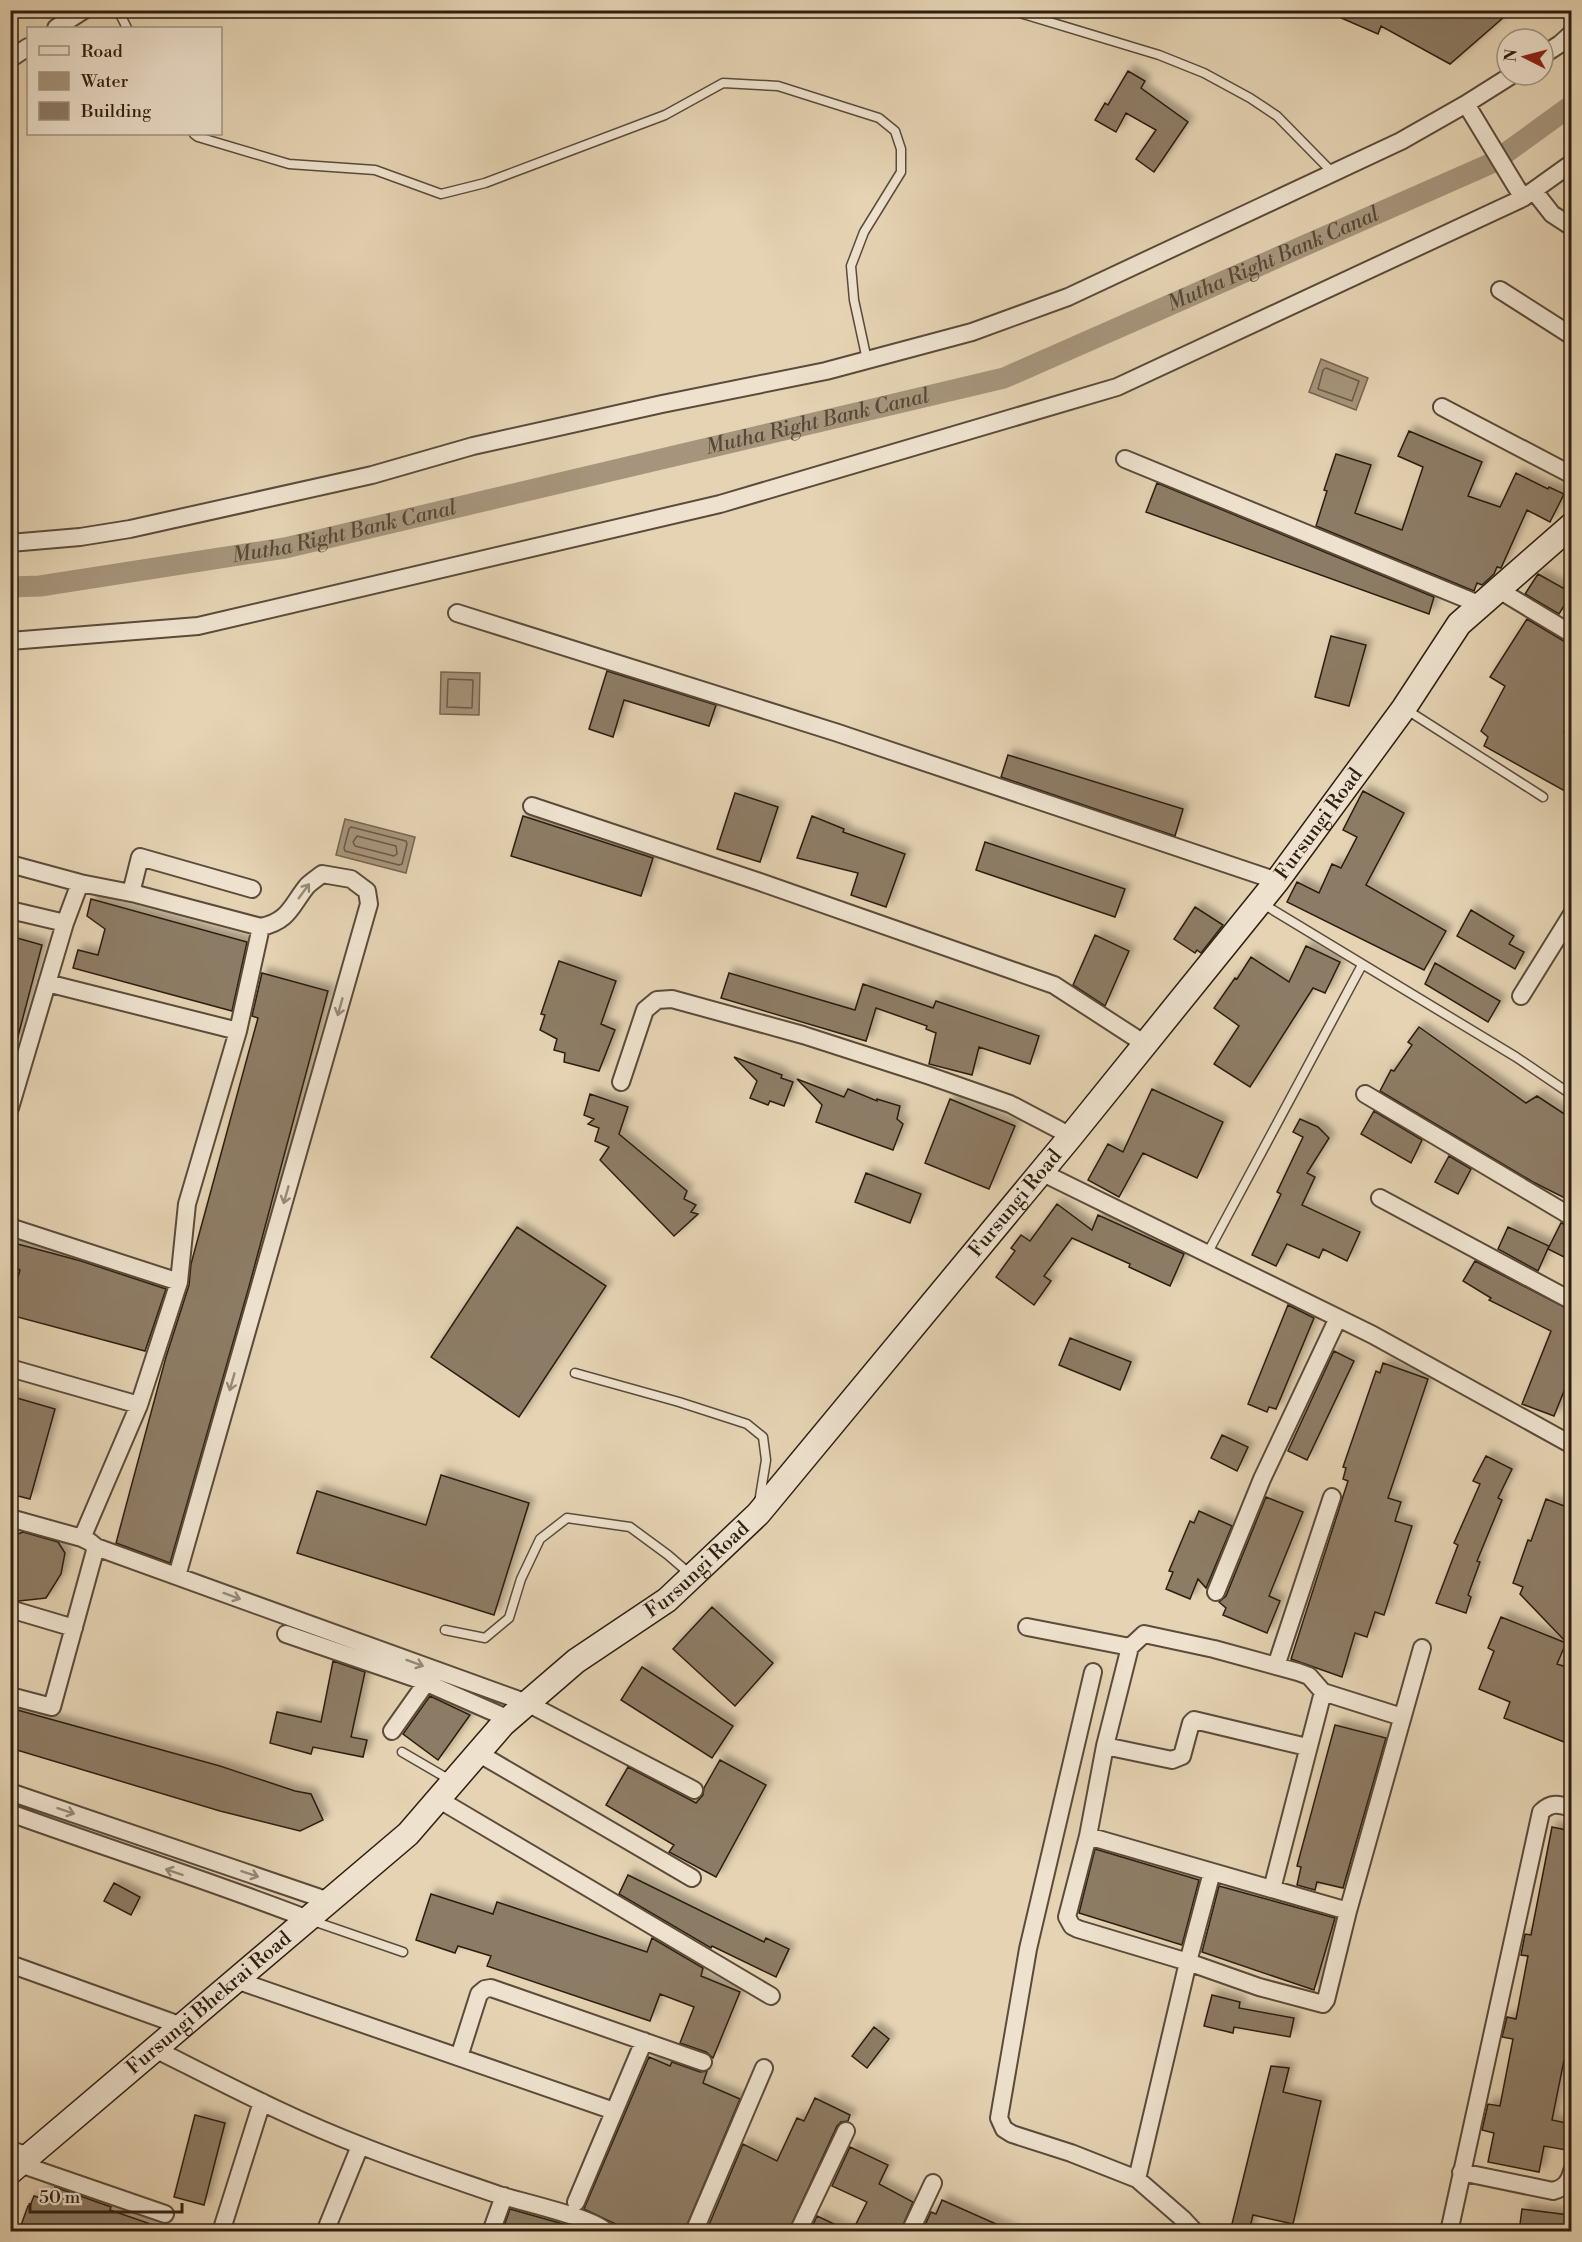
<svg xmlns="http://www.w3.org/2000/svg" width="1582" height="2242" viewBox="0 0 1582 2242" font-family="'Libre Bodoni',serif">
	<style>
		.water { fill: #a6957c; stroke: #766551; stroke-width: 1.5 }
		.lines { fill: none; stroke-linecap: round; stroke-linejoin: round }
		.shore { stroke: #6a5a46; stroke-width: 1.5 }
		.canal { stroke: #a6957c; stroke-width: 21 }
		.building { fill: #8d7c65; stroke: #2d1e11; stroke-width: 1.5; filter: url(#shadow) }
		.lane-casing { stroke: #5b4b3a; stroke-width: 11 }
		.street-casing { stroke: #5b4b3a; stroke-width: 20 }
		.secondary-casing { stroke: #2d1e11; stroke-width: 27 }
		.lane { stroke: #eee2ce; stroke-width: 8 }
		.street { stroke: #eee2ce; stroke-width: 16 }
		.secondary { stroke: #eee2ce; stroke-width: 24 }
		.oneway { stroke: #978a79 }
		.labels { text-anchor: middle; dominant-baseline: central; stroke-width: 5; stroke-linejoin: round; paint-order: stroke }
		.street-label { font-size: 20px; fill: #2d1e11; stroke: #eee2ce }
		.water-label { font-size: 21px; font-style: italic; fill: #574836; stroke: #eee2ce }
	</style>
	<defs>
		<filter id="shadow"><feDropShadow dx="5.5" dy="-5.5" stdDeviation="3" flood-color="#0004"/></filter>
	</defs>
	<rect width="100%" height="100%" fill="#e5d3b3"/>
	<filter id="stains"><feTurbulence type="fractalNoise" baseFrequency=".00333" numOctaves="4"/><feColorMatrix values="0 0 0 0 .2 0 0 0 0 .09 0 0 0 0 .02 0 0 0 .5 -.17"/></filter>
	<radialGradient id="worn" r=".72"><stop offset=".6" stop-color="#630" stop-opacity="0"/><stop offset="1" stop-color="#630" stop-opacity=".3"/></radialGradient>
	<!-- water -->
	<path class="water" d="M1321 359 1368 378 1356 410 1309 392Z
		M441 672 480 673 479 715 440 714Z
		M345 819 415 837 406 873 336 855Z"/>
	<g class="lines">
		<!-- shore -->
		<path class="shore" d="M1326 368 1359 381 1352 401 1318 389 1323 370Z
			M448 679 473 680 472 708 447 707Z
			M351 827 406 841 407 844 402 864 399 865 345 851 344 848 349 829Z
			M357 836 396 846 397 854 394 856 355 846 353 842Z"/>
		<!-- canal -->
		<path class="canal" id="s1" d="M10 587 40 586 285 548 1004 378 1492 163 1572 105"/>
	</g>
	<!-- building -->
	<path class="building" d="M1323 10H1512L1450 64 1381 26 1378 34Z
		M1128 71 1145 81 1141 88 1188 122 1154 172 1136 159 1156 130 1126 113 1116 132 1095 120 1105 103 1108 105Z
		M1409 431 1482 462 1468 496 1500 507 1516 473 1548 489 1549 487 1564 494 1550 522 1527 510 1501 568 1497 567 1494 574 1482 585 1477 583 1474 591 1316 526 1327 491 1324 490 1336 454 1371 465 1355 513 1402 530 1423 467 1398 456Z
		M1157 483 1434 597 1429 614 1146 512Z
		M1538 574 1572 593 1559 614 1525 594Z
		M1527 619 1572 646V716L1564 732 1572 737V795L1484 746 1488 737 1481 731 1505 686 1490 677Z
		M1331 636 1366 645 1349 706 1315 697Z
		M607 671 716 705 709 726 624 700 613 737 589 729Z
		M1008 755 1183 809 1175 836 1001 777Z
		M1363 791 1404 813 1366 885 1446 931 1424 970 1287 902 1297 882 1319 893 1332 864 1341 868 1357 837 1343 830Z
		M735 793 778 807 760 862 717 849Z
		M523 816 653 858 641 896 511 856Z
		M812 816 844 829 843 832 905 854 886 907 851 895 858 873 797 858Z
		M985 842 1125 889 1115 917 976 870Z
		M91 899 247 942 232 1011 73 968 78 950 98 955 105 929 87 916Z
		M1195 907 1223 925 1201 953 1197 950 1195 953 1174 939Z
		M1471 910 1514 936 1509 944 1524 952 1515 969 1457 936Z
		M1095 935 1129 951 1105 1006 1073 985Z
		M10 936 42 945 16 1044 10 1043Z
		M1306 946 1340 962 1325 993 1313 988 1250 1087 1214 1064 1239 1026 1214 1008 1235 978 1237 979 1251 957 1289 982Z
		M559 961 616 981 601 1024 615 1030 599 1071 564 1062 565 1053 554 1050 557 1039 540 1030 545 1015 541 1014Z
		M1435 963 1500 1001 1488 1022 1425 984Z
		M262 973 328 991 250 1283 170 1563 116 1543 166 1357 189 1285 191 1264 258 1018 252 1016Z
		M729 973 855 1010 863 984 933 1008 936 1001 1039 1036 1030 1064 979 1047 972 1075 929 1064 936 1033 926 1029 927 1026 876 1008 866 1041 721 998Z
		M1419 1027 1526 1103 1537 1096 1572 1119V1204L1571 1201 1533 1182 1380 1091 1391 1070 1394 1071 1412 1045 1408 1042Z
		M734 1057 782 1075 781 1078 793 1082 784 1106 770 1101 768 1105 750 1098 757 1081Z
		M797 1079 844 1097 848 1089 877 1101V1099L900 1106 897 1119 903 1124 893 1150 816 1122 822 1105Z
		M1152 1089 1223 1122 1197 1178 1143 1153 1119 1197 1088 1180 1108 1144 1123 1152Z
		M590 1094 628 1107 619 1134 687 1191 684 1199 696 1205 691 1212 698 1214 674 1236 600 1160 609 1147 595 1141 599 1128 588 1124 594 1119 584 1115Z
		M950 1099 1015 1126 989 1189 925 1163Z
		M1374 1111 1422 1140 1411 1163 1361 1134Z
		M1300 1119 1318 1127 1329 1138 1307 1173 1315 1177 1302 1205 1360 1232 1347 1261 1323 1249 1319 1258 1287 1244 1276 1266 1252 1255 1281 1194 1277 1192 1303 1137 1293 1132Z
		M1449 1156 1471 1169 1458 1194 1435 1182Z
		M866 1173 921 1194 910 1223 855 1202Z
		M1057 1204 1092 1230 1098 1215 1184 1254 1170 1286 1129 1267 1130 1264 1072 1238 1044 1276 1051 1281 1034 1305 996 1277 1015 1251 1011 1248 1021 1235 1030 1241Z
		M1561 1223 1572 1227V1261L1548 1249Z
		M517 1227 606 1286 519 1417 431 1357Z
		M1508 1227 1549 1246 1538 1271 1498 1249Z
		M10 1242 81 1261 166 1289 145 1351 10 1315V1305L20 1270 10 1264Z
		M1475 1261 1572 1311V1371L1554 1416 1522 1404 1551 1331 1489 1300 1491 1298 1463 1281Z
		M1288 1305 1314 1318 1276 1409 1269 1407 1267 1412 1248 1404Z
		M1070 1338 1131 1362 1120 1390 1059 1365Z
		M1334 1351 1354 1361 1307 1460 1288 1451Z
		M1383 1363 1428 1379 1388 1498 1401 1502 1395 1521 1412 1526 1384 1615 1375 1612 1367 1637 1355 1633 1342 1677 1291 1659 1348 1481 1343 1479 1346 1468 1343 1467 1376 1371 1380 1373Z
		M10 1396 55 1409 30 1499 10 1494Z
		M1222 1435 1248 1447 1237 1471 1211 1458Z
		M1486 1456 1512 1469 1498 1498 1502 1500 1477 1561 1480 1562 1468 1595 1471 1597 1466 1613 1436 1603 1458 1545 1454 1543 1480 1484 1473 1481Z
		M441 1475 529 1503 494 1615 297 1553 317 1491 426 1525Z
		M1266 1497 1303 1512 1269 1596 1280 1601 1267 1633 1223 1615 1226 1608 1219 1602 1226 1596Z
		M1546 1499 1572 1509V1628L1566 1642 1520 1594 1523 1587 1513 1583 1528 1540 1531 1541Z
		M1199 1511 1232 1526 1206 1588 1198 1579 1190 1599 1166 1589 1173 1572 1169 1571 1190 1521 1194 1523Z
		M23 1532 58 1542 65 1553 61 1574 46 1598 19 1601 10 1598V1537Z
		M712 1607 773 1663 735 1706 673 1649Z
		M1501 1617 1566 1643 1557 1664 1572 1669V1698L1565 1714 1572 1717V1723L1564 1742 1504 1718 1510 1702 1479 1689 1494 1651 1488 1648Z
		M333 1661 365 1672 351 1737 367 1740 363 1757 313 1747 311 1754 270 1743 277 1712 321 1722Z
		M642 1667 733 1726 712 1758 621 1700Z
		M430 1696 470 1715 438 1760 403 1734Z
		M10 1708 220 1766 295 1791 311 1794 323 1820 300 1831 220 1811 10 1748Z
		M1335 1725 1386 1738 1343 1888 1317 1882 1315 1890 1297 1885 1301 1867 1297 1866Z
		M720 1760 766 1785 716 1877 669 1852 674 1845 606 1805 628 1767 696 1803 703 1795 704 1788Z
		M1552 1827 1572 1831V2005L1566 2030 1572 2031V2061L1564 2060 1552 2120 1571 2124 1566 2150 1544 2146 1539 2172 1488 2162 1494 2133 1482 2130 1488 2104 1500 2106 1513 2039 1502 2037 1507 2017 1516 2019 1528 1956 1521 1955 1525 1934 1531 1935Z
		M1095 1849 1199 1880 1182 1945 1079 1913Z
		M628 1875 764 1942 766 1938 789 1949 776 1977 712 1946 711 1948 619 1894Z
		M114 1883 140 1897 131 1915 104 1901Z
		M1219 1886 1335 1918 1314 1990 1202 1952Z
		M431 1894 493 1914 497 1902 647 1952 652 1938 703 1968 701 1976 740 1992 713 2058 706 2052 680 2043 694 2007 660 1994 650 2021 487 1966 491 1956 458 1946 455 1953 416 1940Z
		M1212 1995 1240 2002 1239 2008 1294 2018 1290 2037 1234 2027 1233 2033 1204 2026Z
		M874 2027 889 2039 867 2068 852 2056Z
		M649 2057 670 2066 672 2062 700 2072 707 2071 703 2083 740 2099 684 2232H632L584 2209Z
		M1271 2066 1289 2068 1283 2092 1321 2101 1293 2224 1253 2215 1249 2232H1230Z
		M815 2098 850 2115 848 2121 841 2122 837 2126 788 2232H706L743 2144 777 2161 797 2118 804 2121Z
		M195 2115 225 2123 204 2205 174 2197Z
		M850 2147 888 2165 879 2184 913 2202 900 2232H852L867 2202 832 2186Z
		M55 2187 111 2207 110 2210 165 2229V2232H30L20 2228 28 2206H30L34 2196 41 2198 45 2189 54 2192Z
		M942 2200 1014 2232H922L931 2212 936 2214Z
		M510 2209 570 2226 581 2232H502Z
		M1522 2209 1569 2215 1567 2232H1519Z
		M817 2216 851 2232H810Z"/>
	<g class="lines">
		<defs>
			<path id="lane" d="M118 10 127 28
				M1010 10 1159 55 1204 73 1250 98 1277 116 1332 172
				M194 134 198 137 289 164 375 170 441 194 485 183 665 115 723 83 778 86 879 118 895 131 901 149V172L864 232 851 266 854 300 867 360
				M1407 710 1543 797
				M1263 904 1516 1057 1572 1095
				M1207 1254 1362 965
				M575 1373 679 1402 747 1424 763 1437 766 1460 759 1503
				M445 1630 485 1638 509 1618 521 1579 540 1539 567 1518 630 1527 668 1555 690 1574
				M402 1752 450 1780
				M313 1921 403 1952"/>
			<path id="street" d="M56 28 84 10
				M1543 55 1560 44 1572 33
				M10 59 28 47
				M1466 104 1523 198
				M1534 191 1552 214 1572 227
				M1500 290 1572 336
				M1442 407 1572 475
				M1125 459 1481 605
				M10 543 80 537 130 529 372 475 473 446 662 404 826 371 972 332 1068 297 1401 141 1466 104 1512 75
				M1499 590 1572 634
				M457 613 838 733 1277 881
				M10 641 198 626 720 504 1117 387 1523 198 1572 163
				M532 806 760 882 1054 985 1145 1044
				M10 864 80 883
				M131 893 140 857 252 889
				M10 910 65 923
				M47 983 238 1031
				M1521 996 1572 914
				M621 1082 645 1010 657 1000 672 999 803 1035 930 1076 1010 1104 1071 1136
				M1365 1094 1572 1217
				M10 1108 65 923 80 883 136 894 261 927C289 921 291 906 307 886 311 882 317 878 322 874L351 879 367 891 369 904 177 1576
				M1041 1172 1373 1335 1572 1445
				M1380 1198 1572 1301
				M10 1227 179 1282
				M10 1368 139 1405
				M10 1518 82 1538 90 1542 96 1547 52 1707 10 1696
				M82 1538 139 1405 179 1282 187 1204 238 1031 261 927
				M96 1547 527 1703 694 1790
				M1216 1592 1262 1479 1338 1318
				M10 1609 74 1628
				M1027 1627 1130 1647
				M286 1634 420 1680 509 1719
				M1276 1666 1332 1497
				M1093 1672 1028 1949 999 2118 1004 2129 1012 2134 1071 2153 1137 2179 1183 2219 1195 2232
				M1323 1692 1402 1717
				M392 1731 426 1683
				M1105 1746 1172 1760 1182 1756 1191 1723 1194 1720 1307 1747
				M478 1753 692 1878
				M10 1792 329 1901
				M438 1799 771 1996
				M10 1813C110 1849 210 1881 308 1919
				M1088 1836 1348 1911
				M1212 1872 1188 1962 1259 1987 1323 2004 1326 2000 1348 1911 1422 1648
				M10 1964 182 2026
				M236 1980 614 2111
				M155 2049C223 2083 291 2119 362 2146 407 2164 453 2179 499 2195 518 2201 598 2219 606 2232
				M459 2057 479 1994 485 1989 491 1988 703 2062
				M10 2150 30 2156
				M20 2164 165 2214
				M1461 2172 1553 2191C1564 2188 1569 2183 1572 2171
				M1137 2179 1188 1962 1078 1929 1072 1926 1067 1917 1088 1836 1105 1746 1130 1647 1144 1634 1214 1649 1298 1672 1309 1676 1323 1692 1272 1889
				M576 2202 644 2041
				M221 2232 262 2102
				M325 2232 360 2146
				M491 2232 504 2196
				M694 2232 764 2068
				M798 2232 846 2131
				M910 2232 933 2183
				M1449 2232 1541 1812C1551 1802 1559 1804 1572 1808"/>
			<g id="secondary">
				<path id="s2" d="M10 2172 408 1834 503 1724 576 1661 667 1600 758 1514 1071 1136 1277 881 1404 708 1459 624 1572 525"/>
			</g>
		</defs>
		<!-- lane casing -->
		<use href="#lane" class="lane-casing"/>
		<!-- street casing -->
		<use href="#street" class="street-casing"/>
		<!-- secondary casing -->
		<use href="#secondary" class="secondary-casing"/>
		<!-- lane -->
		<use href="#lane" class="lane"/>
		<!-- street -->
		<use href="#street" class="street"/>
		<!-- secondary -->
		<use href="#secondary" class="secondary"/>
	</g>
	<!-- one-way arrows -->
	<defs><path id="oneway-shaft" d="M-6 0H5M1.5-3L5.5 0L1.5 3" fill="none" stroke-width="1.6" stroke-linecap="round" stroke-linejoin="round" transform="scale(1.5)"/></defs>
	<g class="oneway">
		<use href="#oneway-shaft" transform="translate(304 891) rotate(-54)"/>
		<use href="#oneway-shaft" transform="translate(340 1007) rotate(106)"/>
		<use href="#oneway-shaft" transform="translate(286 1195) rotate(106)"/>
		<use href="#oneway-shaft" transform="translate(232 1382) rotate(106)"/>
		<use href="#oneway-shaft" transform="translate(232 1596) rotate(20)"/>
		<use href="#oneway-shaft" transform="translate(415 1663) rotate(20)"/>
		<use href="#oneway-shaft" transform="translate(66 1811) rotate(19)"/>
		<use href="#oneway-shaft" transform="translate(174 1872) rotate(-161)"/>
		<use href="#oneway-shaft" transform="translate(250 1874) rotate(19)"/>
	</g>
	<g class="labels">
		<!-- street labels -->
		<g class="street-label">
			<text stroke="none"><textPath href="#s2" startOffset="1888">Fursungi Road</textPath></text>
			<text stroke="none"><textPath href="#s2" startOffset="1402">Fursungi Road</textPath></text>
			<text stroke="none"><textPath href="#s2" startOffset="916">Fursungi Road</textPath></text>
			<text stroke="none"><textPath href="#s2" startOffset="261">Fursungi Bhekrai Road</textPath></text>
		</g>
		<!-- water labels -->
		<g class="water-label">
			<text stroke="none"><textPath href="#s1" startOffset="1311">Mutha Right Bank Canal</textPath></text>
			<text stroke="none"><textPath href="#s1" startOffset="825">Mutha Right Bank Canal</textPath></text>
			<text stroke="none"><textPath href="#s1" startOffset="339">Mutha Right Bank Canal</textPath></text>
		</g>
	</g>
	<!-- margin -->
	<rect width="1582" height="2242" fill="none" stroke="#e5d3b3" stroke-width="36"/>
	<rect x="12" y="12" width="1558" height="2218" fill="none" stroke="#2d1e11" stroke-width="3"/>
	<rect x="18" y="18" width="1546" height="2206" fill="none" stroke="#2d1e11" stroke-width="1.5"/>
	<!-- legend -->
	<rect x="27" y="27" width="195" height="108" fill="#eee2ce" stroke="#a19482" stroke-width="1.5"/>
	<rect x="39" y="46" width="30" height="9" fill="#eee2ce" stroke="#a19482" stroke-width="1.5"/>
	<text x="81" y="57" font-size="18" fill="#2d1e11">Road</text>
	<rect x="39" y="72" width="30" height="18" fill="#a6957c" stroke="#a19482" stroke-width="1.5"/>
	<text x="81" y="87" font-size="18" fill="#2d1e11">Water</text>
	<rect x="39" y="102" width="30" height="18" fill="#8d7c65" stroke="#a19482" stroke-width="1.5"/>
	<text x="81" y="117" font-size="18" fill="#2d1e11">Building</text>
	<!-- north arrow -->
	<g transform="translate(1525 57) rotate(276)"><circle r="28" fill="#eee2ce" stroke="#a19482" stroke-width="1.5"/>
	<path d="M0-4.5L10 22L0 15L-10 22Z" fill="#8f2418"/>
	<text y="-9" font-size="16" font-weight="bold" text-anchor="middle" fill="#2d1e11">N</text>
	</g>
	<!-- scale -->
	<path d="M30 2203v9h152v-9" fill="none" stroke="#2d1e11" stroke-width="3"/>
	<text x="39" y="2203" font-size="18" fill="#2d1e11" stroke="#eee2ce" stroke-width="4.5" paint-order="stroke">50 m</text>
	<rect width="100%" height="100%" filter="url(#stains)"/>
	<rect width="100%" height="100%" fill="url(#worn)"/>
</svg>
